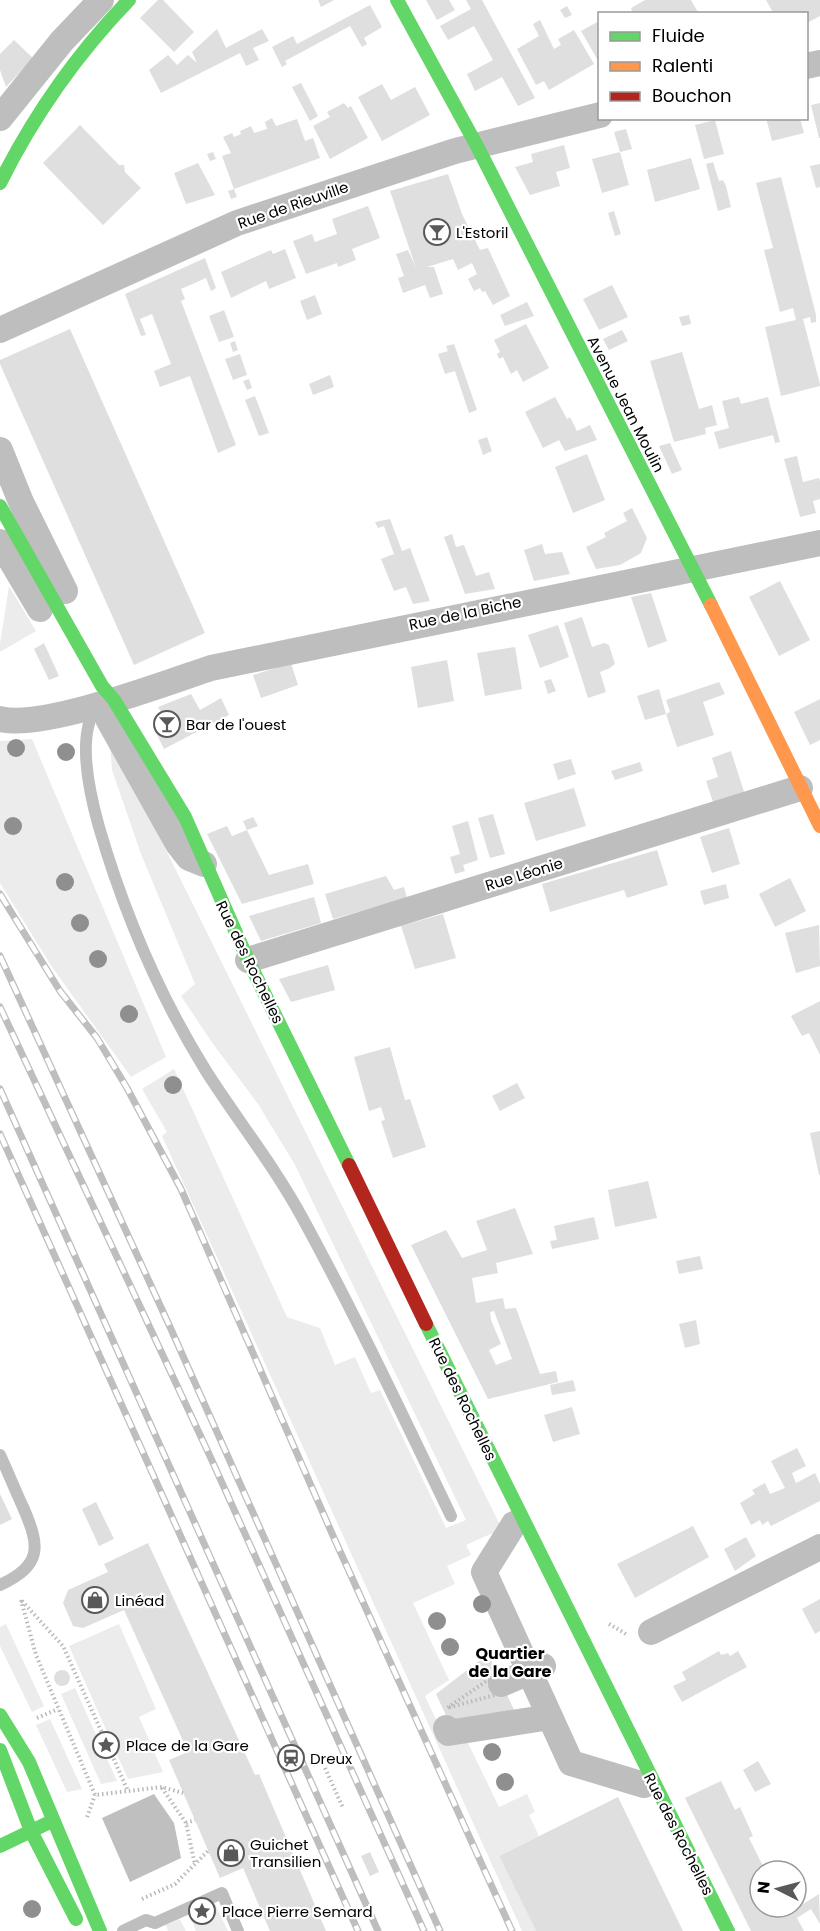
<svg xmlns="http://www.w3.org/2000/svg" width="820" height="1931" viewBox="0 0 820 1931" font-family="Poppins,sans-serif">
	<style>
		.green { fill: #ececec }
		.water { fill: #bfbfbf }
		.building { fill: #dfdfdf; fill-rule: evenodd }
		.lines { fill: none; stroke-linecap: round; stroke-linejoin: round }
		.path { stroke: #b9b9b9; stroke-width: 4; stroke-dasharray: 1.5 3; stroke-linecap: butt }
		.lane { stroke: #bebebe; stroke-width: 12 }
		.street { stroke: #bebebe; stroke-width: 26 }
		.fast { stroke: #63d668; stroke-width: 14 }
		.slow { stroke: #ff974d; stroke-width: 14 }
		.jam { stroke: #b3261e; stroke-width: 14 }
		.rail-casing { stroke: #bebebe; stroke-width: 7 }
		.rail { stroke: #fff; stroke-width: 4.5; stroke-dasharray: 14; stroke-linecap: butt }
		.tree { fill: #8f8f8f }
		.labels { text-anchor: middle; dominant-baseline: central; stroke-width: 4.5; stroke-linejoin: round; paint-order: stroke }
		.street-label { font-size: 15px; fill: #000; stroke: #fff }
		.poi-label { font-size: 15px; fill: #000; stroke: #fff; text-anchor: start }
		.neighbourhood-label { font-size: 16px; font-weight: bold; fill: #000; stroke: #fff }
	</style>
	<rect width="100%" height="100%" fill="#fff"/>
	<!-- green -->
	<path class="green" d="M9 586 36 631 0 652V644Z
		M32 739 166 1057 131 1077 52 967 0 883V741Z
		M110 745 127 771 502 1529 466 1545 471 1555 447 1566 455 1584 413 1603 449 1680 425 1696 447 1743 455 1740 468 1743 499 1807 527 1794 535 1812 529 1815 539 1836 499 1856 536 1931H522L162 1136 167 1132 142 1089 174 1069 287 1317 320 1328 335 1365 355 1357 371 1393 380 1390 446 1528 466 1520 295 1165 258 1104 213 1044 181 996 195 984 141 854 112 770Z
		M6 1624 44 1706 32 1712 0 1646V1627Z
		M119 1624 156 1709 139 1717 163 1772 128 1779 69 1646Z
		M75 1688 117 1781 101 1784 61 1694Z
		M50 1719 82 1789 67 1792 36 1725Z
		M215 1904 228 1931H196L189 1915Z
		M180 1919 186 1931H168L166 1925Z"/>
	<!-- water -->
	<path class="water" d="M154 1794 174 1823 181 1858 130 1882 102 1818Z"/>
	<!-- building -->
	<path class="building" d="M158 0H163L194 32 174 52 140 18Z
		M318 0H334L321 7Z
		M426 0H449L455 10 437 20Z
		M466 0H482L535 98 518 106 502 77 475 91 467 74 493 60 474 26 448 40 440 26 471 9Z
		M645 0H691L699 14H633L631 8Z
		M766 0H820V16L807 23V14H774Z
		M370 5 382 27 364 38 367 44 362 47 350 26 285 61 287 64 282 67 272 47 293 36 297 44Z
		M567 6 572 15 565 18 560 10Z
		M540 20 554 49 561 45 558 39 574 30 594 64 549 90 544 81 536 85 517 49 539 36 533 24Z
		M599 21 600 23V64L581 31Z
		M217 29 226 48 262 29 269 41 253 48 259 60 246 66 240 53 161 93 149 70 168 55 177 65 188 55 197 63 192 52Z
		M14 40 33 58 6 87 0 70V54Z
		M301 83 318 116 310 121 292 87Z
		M382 84 391 100 415 87 430 115 382 141 358 97Z
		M344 103 348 108 351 106 368 138 330 159 313 126 330 117 327 112Z
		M820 103V138H819L811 105Z
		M272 118 276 126 297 119 305 141 313 138 320 158 234 189 222 156 231 153 223 137 232 133 234 137 241 134 240 131 251 126 254 133 267 129 265 122Z
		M766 118H800L804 133 772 141Z
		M715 120 724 154 704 159 695 125Z
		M80 125 119 165H124L125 172 141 188 103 225 43 163Z
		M626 129 632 149 620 152 614 132Z
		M564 145 570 168 556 172 560 186 530 195 515 167 533 162 531 154Z
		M213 152 216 159 210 161 207 154Z
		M620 152 629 185 602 193 592 159Z
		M691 158 700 189 655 202 647 170Z
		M713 162 719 181 723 180 726 186 731 207 718 211 706 164Z
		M198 163 215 195 186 204 174 173Z
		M820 164V187L816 188 810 166Z
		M448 174 462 214 480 250 488 248 510 296 493 305 485 291 482 292 480 288 474 291 468 279 477 274 472 263 458 270 453 259 427 267H434L443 294 430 298 425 285 403 293 398 278 404 276 396 254 408 250 416 268 390 191Z
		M781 177 816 315V322L811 323 810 317 803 319 820 384V386L781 396 765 327 796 320 793 308 780 312 764 250 773 248 756 183Z
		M234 189 237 197 231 199 228 191Z
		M368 206 380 238 352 249 356 260 338 267 337 263 306 274 293 241 312 234 315 242 337 234 332 219Z
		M614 211 621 234 615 236 608 213Z
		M285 249 296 278 269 289 266 281 231 298 221 272 271 250 273 254Z
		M205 258 216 288 211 291 206 278 181 289 185 299 181 301 236 445 218 453 190 376 160 387 154 371 171 364 152 314 140 319 146 335 141 336 125 294Z
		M612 285 628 317 599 330 583 299Z
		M315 295 322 314 307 320 300 301Z
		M527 302 534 316 505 326 500 315Z
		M224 310 234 337 219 342 209 316Z
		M689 315 691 324 682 326 679 317Z
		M526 324 549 368 523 382 517 370 511 374 503 357 499 359 497 354 500 352 494 340Z
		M70 329 205 633 134 665 0 364V360Z
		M622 330 628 341 609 350 603 339Z
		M235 341 238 350 233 352 230 343Z
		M454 344 477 410 469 413 455 371 445 374 438 354 448 351 446 346Z
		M682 352 699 409 712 405 717 425 705 428 706 434 674 442 650 361Z
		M240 354 247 375 233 380 225 359Z
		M330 375 334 387 313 395 309 384Z
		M249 379 252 388 247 390 243 381Z
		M255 396 269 433 259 436 245 400Z
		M555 397 567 419 570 417 577 431 590 425 597 440 565 451 559 440 543 448 525 412Z
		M739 397 741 404 768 397 780 442 775 443 773 435 719 449 714 432 729 428 722 401Z
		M487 437 492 451 483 455 478 440Z
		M670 443 682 470 672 474 659 446Z
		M587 454 605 500 573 513 555 467Z
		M797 456 803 482 819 478 820 481V499L813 501 816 513 800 517 784 459Z
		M632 508 647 538 641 553 620 565 596 569 586 547 606 537 604 533 627 521 623 513Z
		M390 519 402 551 410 548 430 601 413 604 406 587 394 591 381 559 394 554 384 526 378 528 375 522Z
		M452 534 456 547 464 545 476 576 489 572 495 589 465 594 444 537Z
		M542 544 545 554 562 552 570 574 534 581 524 550Z
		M780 581 810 640 779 656 749 597Z
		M651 593 667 641 648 648 631 597Z
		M582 617 592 647 604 643 609 645 615 664 610 668 600 672 606 692 588 698 564 623Z
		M558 625 569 657 540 668 528 635Z
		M44 643 59 676 49 680 34 649Z
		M515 647 522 689 485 696 477 653Z
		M447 660 454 701 418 708 411 667Z
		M291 663 298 685 261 698 253 675Z
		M551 679 556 691 548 694 544 681Z
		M719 682 725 694 703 702 714 735 677 747 666 714 670 712 666 700Z
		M659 689 666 714 645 720 637 696Z
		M191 694 200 710 221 698 229 715 164 749 153 727 165 720 158 707Z
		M820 699V740L810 745 794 712Z
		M731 751 745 795 714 805 706 781 718 777 712 758Z
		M571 759 576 774 558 780 553 764Z
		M640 762 643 771 615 780 611 771Z
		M574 788 586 826 536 841 524 803Z
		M493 814 505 854 490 858 478 818Z
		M253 817 258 826 247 830 243 821Z
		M468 821 478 860 463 865 465 871 455 874 450 857 460 854 452 826Z
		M227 826 232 836 247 830 269 875 308 864 314 884 242 904 207 834Z
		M729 828 740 864 712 873 700 837Z
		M657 850 668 885 627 898 624 890 550 912 542 884Z
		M386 876 394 890 404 887 407 898 333 919 325 894Z
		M790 878 806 911 775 927 759 894Z
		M726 884 729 898 704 905 700 891Z
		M314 897 321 923 261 941 249 916Z
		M443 914 456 958 415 969 401 926Z
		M819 925 820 966 796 973 785 933Z
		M328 965 335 990 291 1002 279 979Z
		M820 1001V1055L809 1033 802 1036 791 1016Z
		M390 1047 405 1100 410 1099 426 1147 393 1158 381 1121 385 1120 381 1107 369 1111 354 1057Z
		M517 1083 525 1098 500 1111 492 1096Z
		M820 1131V1175H819L810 1133Z
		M648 1181 657 1218 615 1227 608 1190Z
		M515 1208 533 1254 496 1263 498 1273 472 1278 476 1303 503 1298 505 1309 516 1308 540 1374 556 1371 558 1382 488 1399 411 1245 446 1230 462 1258 487 1250 476 1221ZM494 1311 512 1359 496 1365 489 1350 501 1344 491 1320 490 1312Z
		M594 1217 599 1239 552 1249 550 1241 557 1240 554 1226Z
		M700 1256 703 1269 679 1274 676 1261Z
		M696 1320 700 1344 685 1348 679 1324Z
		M573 1380 576 1391 552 1395 550 1385Z
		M572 1407 580 1434 553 1442 544 1415Z
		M797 1448 806 1466 792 1473 796 1483 815 1473 820 1484V1501L771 1526 768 1521 762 1525 760 1520 751 1525 740 1503 755 1494 752 1490 765 1483 770 1494 785 1488 771 1461Z
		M0 1494 12 1519 0 1525Z
		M96 1502 114 1539 99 1546 82 1509Z
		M693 1526 709 1557 635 1598 617 1564Z
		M746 1537 756 1556 735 1571 724 1549Z
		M148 1543 255 1775 259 1774 326 1931H270L243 1868 220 1878 169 1760 188 1752 124 1610 83 1628 73 1626 63 1603 68 1590 108 1572 104 1564Z
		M820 1599V1631L815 1634 802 1609Z
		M719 1651 721 1655 728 1653 730 1656 738 1651 747 1667 682 1702 673 1686 686 1680 682 1672Z
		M488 1654 515 1712 451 1726 436 1694Z
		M54 1678a8 8 0 1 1 16 0a8 8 0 1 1-16 0Z
		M758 1761 771 1784 755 1792 743 1770Z
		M721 1781 735 1810 740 1807 753 1836 749 1838 764 1868 769 1866 771 1871H760V1907H784L787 1914 819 1894 820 1924 811 1909 797 1918 804 1931H751L685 1798Z
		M618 1797 683 1931H536L499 1856Z
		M370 1852 379 1872 370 1876 361 1856Z"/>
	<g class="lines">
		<!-- path -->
		<path class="path" d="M21 1600 36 1655 95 1795 162 1787 183 1793
			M22 1601 63 1646 128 1791
			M609 1624 626 1634
			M488 1680 501 1684 495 1695 447 1708Z
			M37 1718 58 1709
			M325 1768 343 1808
			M162 1788 186 1823 195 1865
			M87 1817 95 1795
			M186 1823 195 1820
			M142 1899 175 1884 208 1851"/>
		<!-- lane -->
		<path class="lane" d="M96 708C76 737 90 795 99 827 124 913 159 995 206 1071 238 1121 275 1167 303 1219 356 1316 403 1416 451 1516
			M0 1455C8 1472 15 1490 23 1507 40 1546 43 1565 0 1585
			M123 1931 146 1920 155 1923 222 1893 238 1931"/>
		<!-- street -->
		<path class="street" d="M806 66 820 63
			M0 118 62 41 101 0
			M0 330 237 223 455 151 600 115
			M0 450 21 502 65 591
			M0 542 40 609
			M0 719C42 730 166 683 211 668L820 543
			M108 719 178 844 189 858 204 864
			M248 960 800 788
			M514 1524 484 1572 571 1763 644 1785
			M651 1632 820 1547
			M501 1684 543 1666
			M446 1728 448 1733 550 1717"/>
		<!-- fast -->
		<path class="fast" d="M397 0 477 146 711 605
			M0 183C34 115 76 55 129 0
			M0 506 102 686 114 700 185 817 248 960 349 1165
			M426 1324 728 1931
			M0 1715 29 1762 100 1931
			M0 1750 31 1831 76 1919
			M0 1846 50 1822"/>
		<!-- slow -->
		<path class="slow" d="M711 605 820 826"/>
		<!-- jam -->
		<path class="jam" d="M349 1165 426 1324"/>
		<defs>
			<path id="rail" d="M0 894 60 991 97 1038 127 1088 181 1189 334 1538 512 1931
				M0 956 170 1327 440 1931
				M0 1007 209 1454 424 1931
				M0 1089 378 1931
				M0 1134 358 1931"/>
		</defs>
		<!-- rail casing -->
		<use href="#rail" class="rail-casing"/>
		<!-- rail -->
		<use href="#rail" class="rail"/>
	</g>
	<!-- trees -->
	<g class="tree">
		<circle cx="16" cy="748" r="9"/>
		<circle cx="66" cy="752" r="9"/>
		<circle cx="13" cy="826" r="9"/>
		<circle cx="65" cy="882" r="9"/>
		<circle cx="80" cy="923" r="9"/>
		<circle cx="98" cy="959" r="9"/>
		<circle cx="129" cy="1014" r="9"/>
		<circle cx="173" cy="1085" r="9"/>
		<circle cx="482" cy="1604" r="9"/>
		<circle cx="437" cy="1621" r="9"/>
		<circle cx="450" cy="1647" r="9"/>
		<circle cx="492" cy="1752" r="9"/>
		<circle cx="505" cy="1782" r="9"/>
		<circle cx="32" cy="1909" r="9"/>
	</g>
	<!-- icons -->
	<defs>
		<symbol id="bar-ring" viewBox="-11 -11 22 22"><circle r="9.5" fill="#fff" stroke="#595959" stroke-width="1.5"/><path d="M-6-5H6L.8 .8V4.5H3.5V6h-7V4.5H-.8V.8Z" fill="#595959"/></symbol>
		<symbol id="shop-ring" viewBox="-11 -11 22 22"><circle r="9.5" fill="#fff" stroke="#595959" stroke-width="1.5"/><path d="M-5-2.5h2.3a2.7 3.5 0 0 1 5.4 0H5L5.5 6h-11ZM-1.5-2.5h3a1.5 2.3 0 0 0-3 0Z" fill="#595959"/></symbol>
		<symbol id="sight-ring" viewBox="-11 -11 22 22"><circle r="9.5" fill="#fff" stroke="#595959" stroke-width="1.5"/><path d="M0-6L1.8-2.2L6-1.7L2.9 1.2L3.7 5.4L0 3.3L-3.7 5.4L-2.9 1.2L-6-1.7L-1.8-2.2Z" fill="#595959"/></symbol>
		<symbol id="station-ring" viewBox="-11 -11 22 22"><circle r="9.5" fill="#fff" stroke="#595959" stroke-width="1.5"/><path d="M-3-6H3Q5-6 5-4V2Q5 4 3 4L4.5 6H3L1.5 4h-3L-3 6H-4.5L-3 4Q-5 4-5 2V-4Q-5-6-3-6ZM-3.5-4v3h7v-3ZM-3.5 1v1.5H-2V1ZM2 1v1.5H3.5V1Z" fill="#595959"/></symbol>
	</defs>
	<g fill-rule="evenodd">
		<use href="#bar-ring" x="422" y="217" width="30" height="30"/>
		<use href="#bar-ring" x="152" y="709" width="30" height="30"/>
		<use href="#shop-ring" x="80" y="1585" width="30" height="30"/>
		<use href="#sight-ring" x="91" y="1730" width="30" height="30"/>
		<use href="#station-ring" x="276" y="1743" width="30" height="30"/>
		<use href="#shop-ring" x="216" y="1838" width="30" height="30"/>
		<use href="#sight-ring" x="187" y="1896" width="30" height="30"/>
	</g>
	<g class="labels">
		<!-- street labels -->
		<g class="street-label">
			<text transform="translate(293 205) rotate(-19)">Rue de Rieuville</text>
			<text transform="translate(626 404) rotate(63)">Avenue Jean Moulin</text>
			<text transform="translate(465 613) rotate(-12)">Rue de la Biche</text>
			<text transform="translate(524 874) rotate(-17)">Rue Léonie</text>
			<text transform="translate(250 962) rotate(64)">Rue des Rochelles</text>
			<text transform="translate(463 1399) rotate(64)">Rue des Rochelles</text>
			<text transform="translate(679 1834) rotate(63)">Rue des Rochelles</text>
		</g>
		<!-- poi labels -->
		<g class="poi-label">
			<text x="456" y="232">L'Estoril</text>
			<text x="186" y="724">Bar de l'ouest</text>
			<text x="115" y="1600">Linéad</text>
			<text x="126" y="1745">Place de la Gare</text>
			<text x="310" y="1758">Dreux</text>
			<text x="250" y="1844">Guichet<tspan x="250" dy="17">Transilien</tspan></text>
			<text x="222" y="1911">Place Pierre Semard</text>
		</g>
		<!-- neighbourhood labels -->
		<g class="neighbourhood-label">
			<text x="510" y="1653">Quartier<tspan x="510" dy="18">de la Gare</tspan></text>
		</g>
	</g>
	<!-- legend -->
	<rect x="598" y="12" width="210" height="108" fill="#ffffff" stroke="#999999" stroke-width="1.5"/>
	<rect x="610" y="32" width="30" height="9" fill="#63d668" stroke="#999999" stroke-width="1.5"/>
	<text x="652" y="42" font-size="18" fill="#000000">Fluide</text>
	<rect x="610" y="62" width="30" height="9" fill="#ff974d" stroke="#999999" stroke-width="1.5"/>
	<text x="652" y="72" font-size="18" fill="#000000">Ralenti</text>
	<rect x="610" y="92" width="30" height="9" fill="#b3261e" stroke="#999999" stroke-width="1.5"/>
	<text x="652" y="102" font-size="18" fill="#000000">Bouchon</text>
	<!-- north arrow -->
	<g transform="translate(778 1889) rotate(276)"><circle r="28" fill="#ffffff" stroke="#999999" stroke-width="1.5"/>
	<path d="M0-4.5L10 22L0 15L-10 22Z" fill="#595959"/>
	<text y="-9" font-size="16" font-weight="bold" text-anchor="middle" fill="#000000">N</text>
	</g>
</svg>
